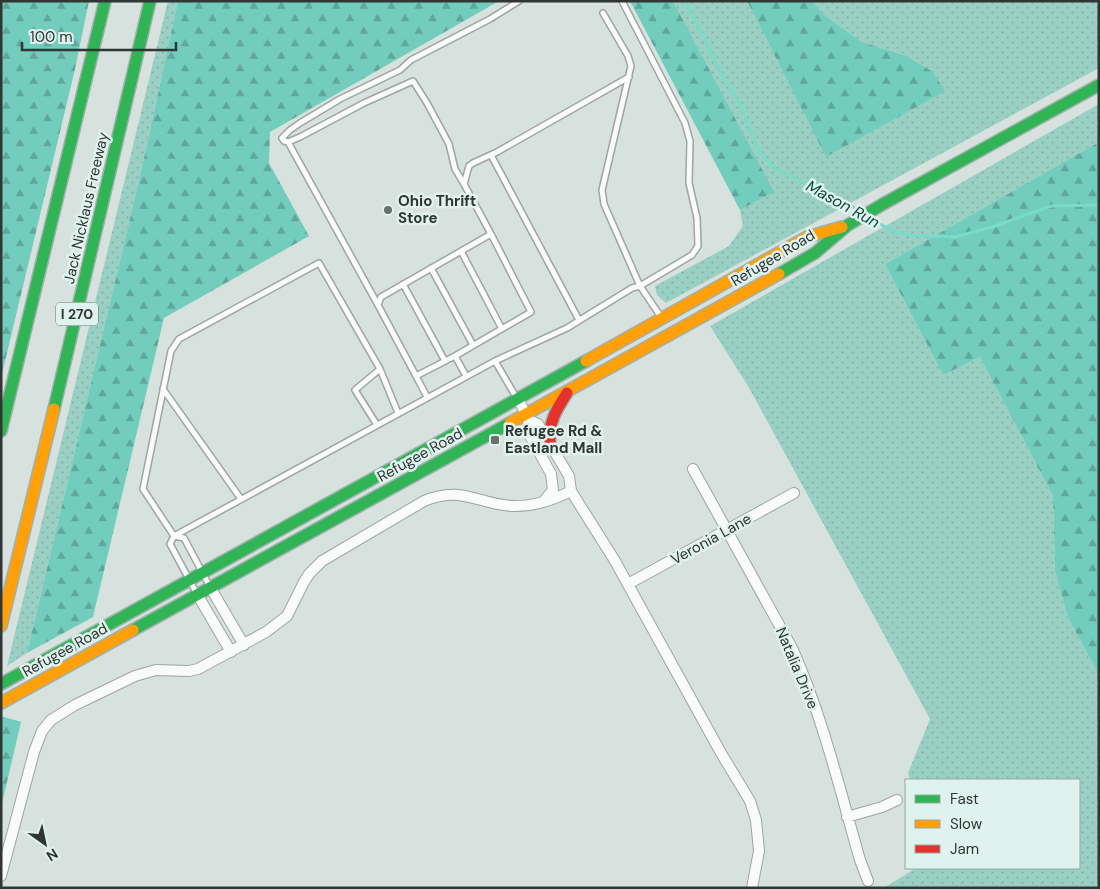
<svg xmlns="http://www.w3.org/2000/svg" width="1100" height="889" viewBox="0 0 1100 889" font-family="'DM Sans',sans-serif">
	<style>
		.grass { fill: url(#grass-dots) }
		.forest { fill: url(#forest-firs) }
		.lines { fill: none; stroke-linecap: round; stroke-linejoin: round }
		.stream { stroke: #78dcc8; stroke-width: 3 }
		.lane-casing { stroke: #9ea5a3; stroke-width: 8 }
		.street-casing { stroke: #9ea5a3; stroke-width: 12 }
		.fast-casing { stroke: #9fb1ac; stroke-width: 14 }
		.slow-casing { stroke: #9fb1ac; stroke-width: 14 }
		.jam-casing { stroke: #9fb1ac; stroke-width: 14 }
		.lane { stroke: #f9fafa; stroke-width: 5 }
		.street { stroke: #f9fafa; stroke-width: 10 }
		.fast { stroke: #30b455; stroke-width: 11 }
		.slow { stroke: #ff9f0a; stroke-width: 11 }
		.jam { stroke: #e5322d; stroke-width: 11 }
		.poi-dot { fill: #6a7270; stroke: #e0f2ed; stroke-width: 2 }
		.labels { text-anchor: middle; dominant-baseline: central; stroke-width: 5; stroke-linejoin: round; paint-order: stroke }
		.shield { fill: #e0f2ed; stroke: #646e6c; stroke-width: 1 }
		.shield-label { font-size: 14px; font-weight: bold; fill: #2f3634 }
		.poi-label { font-size: 15px; font-weight: bold; fill: #2f3634; stroke: #e0f2ed; text-anchor: start }
		.street-label { font-size: 15px; fill: #2f3634; stroke: #e0f2ed }
		.water-label { font-size: 16px; font-style: italic; fill: #0c493f; stroke: #e0f2ed }
	</style>
	<defs>
		<pattern id="grass-dots" width="8" height="8" patternUnits="userSpaceOnUse" patternTransform="scale(1.25)"><rect width="8" height="8" fill="#9ad0c4"/><path d="M2 2h.1M6 6h.1" fill="none" stroke="#85b3a9" stroke-width="1.8" stroke-linecap="round"/></pattern>
		<pattern id="forest-firs" width="22" height="20" patternUnits="userSpaceOnUse" patternTransform="scale(1.25)"><rect width="22" height="20" fill="#73cdbd"/><path d="M5 1l3.5 6h-7zM16 11l3.5 6h-7z" fill="#5fa79a"/></pattern>
	</defs>
	<rect width="100%" height="100%" fill="#d7e1de"/>
	<!-- grass -->
	<path class="grass" d="M168 1H178L141 172 27 653 7 666Z
		M673 1H747L826 156 904 55 862 42 823 14 813 1H1099V68L666 303 657 295 655 286 729 246 743 226 740 210 773 192Z
		M1099 104V142L885 264 943 375 980 357 1053 496 1055 571 1068 618 1099 675V888H884L916 868H1079V780H910L908 773 930 719 748 386 710 326Z"/>
	<!-- forest -->
	<path class="forest" d="M1 1H89L75 69 1 378Z
		M178 1H499L270 132 269 163 309 236 164 318 93 617 27 653 141 172Z
		M630 1H673L774 192 740 210Z
		M747 1H813L823 14 862 42 904 55 933 72 945 91 826 157Z
		M1099 142V675L1068 618 1055 571 1053 496 980 357 943 375 885 264Z
		M1 716 21 722 1 808Z"/>
	<g class="lines">
		<!-- stream -->
		<path class="stream" d="M685 1 723 76 741 106 759 151 775 169 836 197 862 212
			M869 217 892 231 908 235 955 237 992 227 1051 206 1099 205"/>
		<defs>
			<path id="lane" d="M603 13 628 56 631 66 602 190 604 204 640 286 692 255 698 246 697 218 689 183 690 141 685 123 622 1
				M288 142 378 305
				M491 155 579 320
				M464 184 455 169 449 144 427 103 413 81 364 103 300 137 288 142 284 141 282 138 290 130 300 123 340 99 400 70 411 60 490 19 519 1
				M491 234 464 184 469 166 473 163 497 152 629 77
				M461 251 502 329
				M431 268 473 345
				M403 284 445 361
				M495 361 516 397
				M416 376 378 305 381 297 491 234 531 312 455 356
				M163 389 241 499
				M427 397 416 376 455 356 466 376
				M398 413 380 369 319 263 179 339 171 351 143 489 174 536 495 361 567 328 632 288 640 286 661 317
				M377 425 355 390 380 369
				M197 594 170 544 174 536 184 538 210 587"/>
			<path id="street" d="M518 399 529 420 538 424 569 476 571 491 615 561 721 753 750 801 756 820 759 851 752 888
				M529 420 527 430 551 474 553 490 544 501
				M693 469 793 650C823 718 840 790 860 860L868 881
				M628 584 794 493
				M210 587 244 645
				M197 594 231 652
				M847 817 882 807 897 800
				M1 876 34 752 42 731 51 720 75 705 135 676 156 670 189 671 198 669 266 632 287 616 304 582 309 574 322 561 424 501C462 485 477 504 512 506 533 507 553 500 571 491"/>
			<path id="fast" d="M779 274 815 253 848 225 883 204 1099 85
				M54 409 150 1
				M1 431 105 1
				M133 630 510 423
				M1 684 586 361"/>
			<path id="slow" d="M586 361 807 237 842 227
				M510 423 779 274
				M1 626 54 409
				M1 703 133 630"/>
			<path id="jam" d="M550 444C548 423 556 410 567 393"/>
		</defs>
		<!-- lane casing -->
		<use href="#lane" class="lane-casing"/>
		<!-- street casing -->
		<use href="#street" class="street-casing"/>
		<!-- fast casing -->
		<use href="#fast" class="fast-casing"/>
		<!-- slow casing -->
		<use href="#slow" class="slow-casing"/>
		<!-- jam casing -->
		<use href="#jam" class="jam-casing"/>
		<!-- lane -->
		<use href="#lane" class="lane"/>
		<!-- street -->
		<use href="#street" class="street"/>
		<!-- fast -->
		<use href="#fast" class="fast"/>
		<!-- slow -->
		<use href="#slow" class="slow"/>
		<!-- jam -->
		<use href="#jam" class="jam"/>
	</g>
	<!-- markers -->
	<g class="poi-dot">
		<circle cx="388" cy="210" r="5"/>
		<rect x="490" y="435" width="10" height="10" rx="2.5"/>
	</g>
	<g class="labels">
		<!-- shield labels -->
		<rect class="shield" x="56" y="302.5" width="42" height="23" rx="4"/>
		<g class="shield-label">
			<text x="77" y="314">I 270</text>
		</g>
		<!-- poi labels -->
		<g class="poi-label">
			<text x="398" y="201">Ohio Thrift<tspan x="398" dy="17">Store</tspan></text>
			<text x="505" y="431">Refugee Rd &amp;<tspan x="505" dy="17">Eastland Mall</tspan></text>
		</g>
		<!-- street labels -->
		<g class="street-label">
			<text transform="translate(86 208) rotate(-77)">Jack Nicklaus Freeway</text>
			<text transform="translate(773 258) rotate(-31)">Refugee Road</text>
			<text transform="translate(420 455) rotate(-29)">Refugee Road</text>
			<text transform="translate(711 539) rotate(-29)">Veronia Lane</text>
			<text transform="translate(65 650) rotate(-29)">Refugee Road</text>
			<text transform="translate(797 668) rotate(67)">Natalia Drive</text>
		</g>
		<!-- water labels -->
		<g class="water-label">
			<text transform="translate(843 204) rotate(29)">Mason Run</text>
		</g>
	</g>
	<!-- border -->
	<rect width="1100" height="889" fill="none" stroke="#2f3634" stroke-width="5"/>
	<!-- legend -->
	<rect x="905" y="779" width="175" height="90" fill="#e0f2ed" stroke="#99a7a3"/>
	<rect x="915" y="795" width="25" height="8" fill="#30b455" stroke="#99a7a3"/>
	<text x="950" y="804" font-size="15" fill="#2f3634">Fast</text>
	<rect x="915" y="820" width="25" height="8" fill="#ff9f0a" stroke="#99a7a3"/>
	<text x="950" y="829" font-size="15" fill="#2f3634">Slow</text>
	<rect x="915" y="845" width="25" height="8" fill="#e5322d" stroke="#99a7a3"/>
	<text x="950" y="854" font-size="15" fill="#2f3634">Jam</text>
	<!-- north arrow -->
	<g transform="translate(45 844) rotate(147)" stroke="#e0f2ed" stroke-width="4" paint-order="stroke">
	<path d="M0-4L9 19L0 12L-9 19Z" fill="#2f3634"/>
	<text y="-8" font-size="14" font-weight="bold" text-anchor="middle" fill="#2f3634">N</text>
	</g>
	<!-- scale -->
	<path d="M22 42v8h154v-8" fill="none" stroke="#2f3634" stroke-width="2.5"/>
	<text x="30" y="42" font-size="15" fill="#2f3634" stroke="#e0f2ed" stroke-width="4" paint-order="stroke">100 m</text>
</svg>
